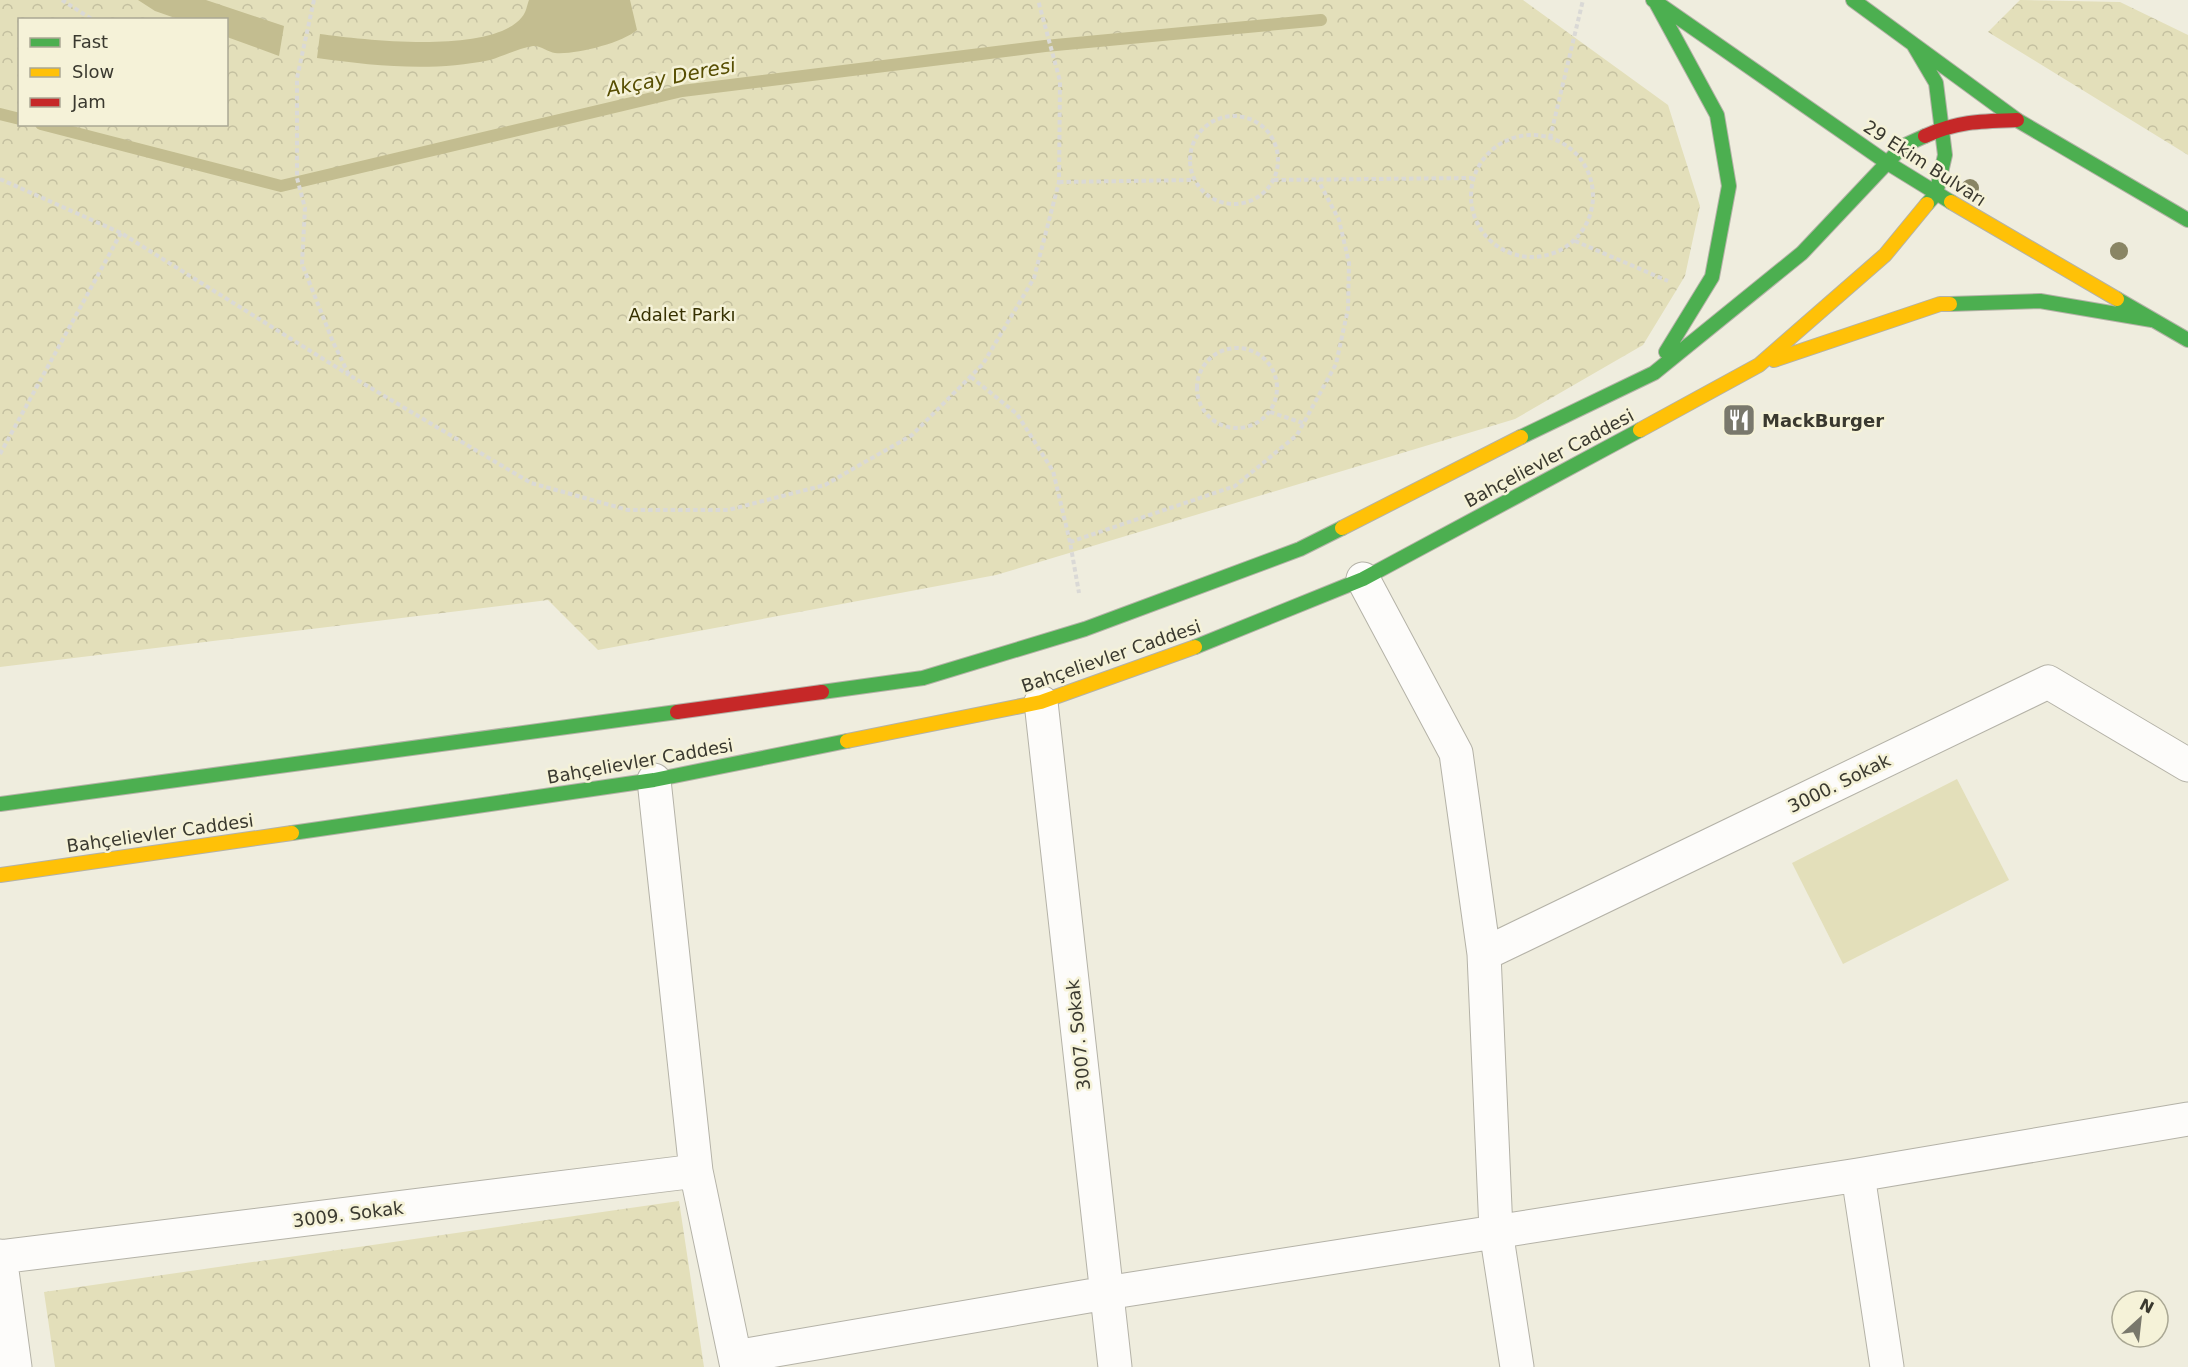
<svg xmlns="http://www.w3.org/2000/svg" width="2188" height="1367" viewBox="0 0 2188 1367" font-family="'DejaVu Sans',sans-serif">
	<style>
		.park { fill: url(#park-crowns); fill-rule: evenodd }
		.garden { fill: #e3dfba }
		.water { fill: #c3bd90 }
		.lines { fill: none; stroke-linecap: round; stroke-linejoin: round }
		.stream { stroke: #c3bd90; stroke-width: 12 }
		.street-casing { stroke: #b4b2a7; stroke-width: 35 }
		.fast-casing { stroke: #b4b2a7; stroke-width: 16 }
		.slow-casing { stroke: #b4b2a7; stroke-width: 16 }
		.jam-casing { stroke: #b4b2a7; stroke-width: 16 }
		.path { stroke: #dad9d6; stroke-width: 4; stroke-dasharray: 4.5 3; stroke-linecap: butt }
		.street { stroke: #fdfcfa; stroke-width: 33 }
		.fast { stroke: #4caf50; stroke-width: 14 }
		.slow { stroke: #ffc107; stroke-width: 14 }
		.jam { stroke: #c62828; stroke-width: 14 }
		.tree { fill: #898564 }
		.labels { text-anchor: middle; dominant-baseline: central; stroke-width: 5; stroke-linejoin: round; paint-order: stroke }
		.street-label { font-size: 18px; fill: #3a392f; stroke: #f5f2d8 }
		.park-label { font-size: 18px; fill: #363000; stroke: #f5f2d8 }
		.poi-label { font-size: 18px; font-weight: bold; fill: #3a392f; stroke: #f5f2d8; text-anchor: start }
		.water-label { font-size: 20px; font-style: italic; fill: #574e02; stroke: #f5f2d8 }
	</style>
	<defs>
		<pattern id="park-crowns" width="20" height="18" patternUnits="userSpaceOnUse" patternTransform="scale(1.5)"><rect width="20" height="18" fill="#e3dfba"/><path d="M2 6a3 3 0 1 1 6 0M12 15a3 3 0 1 1 6 0" fill="none" stroke="#c4c0a0"/></pattern>
	</defs>
	<rect width="100%" height="100%" fill="#efedde"/>
	<!-- park -->
	<path class="park" d="M0 0H1523L1668 105 1700 206 1685 276 1643 345 1515 419 996 575 598 650 548 600 0 667ZM20 20H226V124H20Z
		M2020 0 2120 2 2188 35V155L1988 32Z
		M679 1201 704 1367H55L44 1292Z"/>
	<!-- garden -->
	<path class="garden" d="M1957 779 2009 880 1843 964 1792 863Z"/>
	<!-- water -->
	<path class="water" d="M138 0H206L284 26 279 56 227 37 226 20 178 19 155 11Z
		M529 0H630L637 30C622 43 575 55 555 53 548 52 540 45 533 46 519 48 504 56 490 60 433 72 374 66 317 58L320 34C364 40 492 55 522 17 526 13 527 5 529 0Z"/>
	<g class="lines">
		<!-- stream -->
		<path class="stream" d="M0 114 20 119
			M41 124 281 186 682 91 1045 46 1321 20"/>
		<defs>
			<path id="street" d="M1363 579 1456 753 1484 954 1496 1231 1517 1367
				M1041 702 1115 1367
				M654 780 696 1171 737 1367
				M1484 954 2048 682 2188 765
				M1858 1175 1887 1367
				M0 1256 15 1367
				M0 1257 696 1171
				M735 1357 1106 1293 1858 1175 2188 1119"/>
			<path id="fast" d="M1653 0 1886 162 1951 202
				M1853 0 2017 120 2188 220
				M1655 1 1717 115 1729 186 1712 277 1666 352
				M1913 44 1936 83 1945 155 1936 194 1927 204
				M2117 299 2188 340
				M1950 304 2040 301 2152 320
				M1521 437 1654 373 1802 253 1903 146 1925 136
				M1195 647 1363 579 1640 430
				M822 692 923 678 1085 629 1300 549 1342 528
				M0 804 677 712
				M292 833 654 780 847 741"/>
			<path id="slow" d="M1951 202 2117 299
				M1774 360 1940 304H1950
				M1640 430 1759 365 1885 255 1927 204
				M1342 528 1521 437
				M847 741 1041 702 1195 647
				M0 875 292 833"/>
			<path id="jam" d="M1925 136C1957 121 1983 121 2017 120
				M677 712 822 692"/>
		</defs>
		<!-- street casing -->
		<use href="#street" class="street-casing"/>
		<!-- fast casing -->
		<use href="#fast" class="fast-casing"/>
		<!-- slow casing -->
		<use href="#slow" class="slow-casing"/>
		<!-- jam casing -->
		<use href="#jam" class="jam-casing"/>
		<!-- path -->
		<path class="path" d="M62 0 93 20
			M314 0 297 78V178L305 208 302 264 333 342 349 375 531 483 628 510H728L825 485 912 435 983 364 1034 278 1059 182 1060 81 1038 0
			M1190 160a44 44 0 1 1 88 0a44 44 0 1 1-88 0Z
			M1471 196a61 61 0 1 1 122 0a61 61 0 1 1-122 0Z
			M1550 138 1583 0
			M0 179 121 233 349 375
			M1274 180 1473 178
			M1059 182 1194 180
			M1575 241 1668 281
			M1197 388a40 40 0 1 1 80 0a40 40 0 1 1-80 0Z
			M971 377 1017 414 1053 471 1070 542 1079 593
			M1270 412 1303 423
			M0 454 121 233
			M1070 542 1235 486 1297 435 1336 364 1348 309 1349 263 1339 220 1318 180"/>
		<!-- street -->
		<use href="#street" class="street"/>
		<!-- fast -->
		<use href="#fast" class="fast"/>
		<!-- slow -->
		<use href="#slow" class="slow"/>
		<!-- jam -->
		<use href="#jam" class="jam"/>
	</g>
	<!-- trees -->
	<g class="tree">
		<circle cx="1970" cy="188" r="9"/>
		<circle cx="2119" cy="251" r="9"/>
	</g>
	<!-- icons -->
	<defs>
		<symbol id="restaurant-square" viewBox="-11 -11 22 22"><rect x="-9" y="-9" width="18" height="18" rx="4" fill="#79786c" stroke="#f5f2d8"/><path d="M-5-6h1v4h1v-4h1v4h1v-4h1v5L-1.5 .5V6h-2V.5L-5-1ZM5-6V6H3V1.5H1.5Q1.5-4 5-6Z" fill="#fff"/></symbol>
	</defs>
	<g fill-rule="evenodd">
		<use href="#restaurant-square" x="1720" y="401" width="38" height="38"/>
	</g>
	<g class="labels">
		<!-- street labels -->
		<g class="street-label">
			<text transform="translate(1925 163) rotate(33)">29 Ekim Bulvarı</text>
			<text transform="translate(1549 458) rotate(-28)">Bahçelievler Caddesi</text>
			<text transform="translate(1111 656) rotate(-19)">Bahçelievler Caddesi</text>
			<text transform="translate(640 761) rotate(-10)">Bahçelievler Caddesi</text>
			<text transform="translate(1839 783) rotate(-26)">3000. Sokak</text>
			<text transform="translate(160 833) rotate(-8)">Bahçelievler Caddesi</text>
			<text transform="translate(1078 1035) rotate(-96)">3007. Sokak</text>
			<text transform="translate(348 1214) rotate(-7)">3009. Sokak</text>
		</g>
		<!-- park labels -->
		<g class="park-label">
			<text x="682" y="314">Adalet Parkı</text>
		</g>
		<!-- poi labels -->
		<g class="poi-label">
			<text x="1762" y="420">MackBurger</text>
		</g>
		<!-- water labels -->
		<g class="water-label">
			<text transform="translate(671 77) rotate(-11)">Akçay Deresi</text>
		</g>
	</g>
	<!-- legend -->
	<rect x="18" y="18" width="210" height="108" fill="#f5f2d8" stroke="#aaa894" stroke-width="1.5"/>
	<rect x="30" y="38" width="30" height="9" fill="#4caf50" stroke="#aaa894" stroke-width="1.5"/>
	<text x="72" y="48" font-size="18" fill="#3a392f">Fast</text>
	<rect x="30" y="68" width="30" height="9" fill="#ffc107" stroke="#aaa894" stroke-width="1.5"/>
	<text x="72" y="78" font-size="18" fill="#3a392f">Slow</text>
	<rect x="30" y="98" width="30" height="9" fill="#c62828" stroke="#aaa894" stroke-width="1.5"/>
	<text x="72" y="108" font-size="18" fill="#3a392f">Jam</text>
	<!-- north arrow -->
	<g transform="translate(2140 1319) rotate(27)"><circle r="28" fill="#f5f2d8" stroke="#aaa894" stroke-width="1.5"/>
	<path d="M0-4.5L10 22L0 15L-10 22Z" fill="#79786c"/>
	<text y="-9" font-size="16" font-weight="bold" text-anchor="middle" fill="#3a392f">N</text>
	</g>
</svg>
